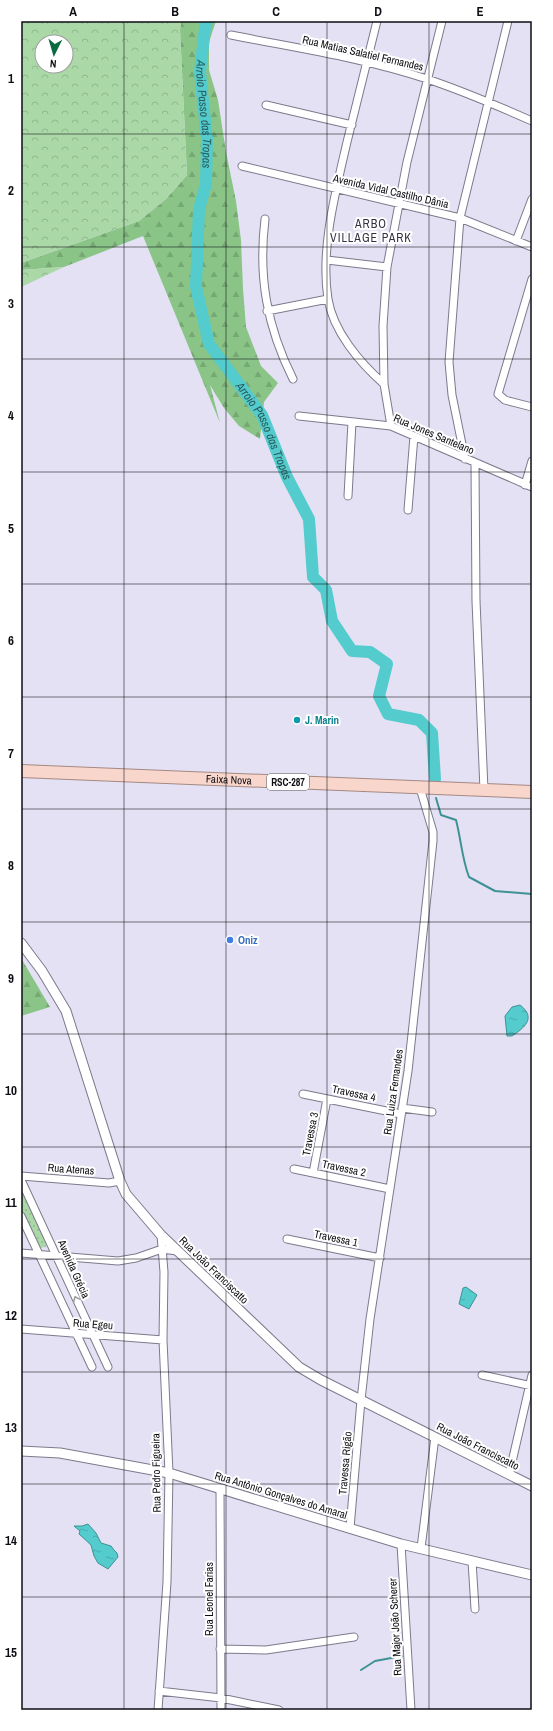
<svg xmlns="http://www.w3.org/2000/svg" width="553" height="1731" viewBox="0 0 553 1731" font-family="'Archivo Narrow',sans-serif">
	<style>
		.grass { fill: url(#grass-dots) }
		.forest { fill: url(#forest-firs) }
		.park { fill: url(#park-crowns); fill-rule: evenodd }
		.water { fill: url(#water-ripples); stroke: #3f9294 }
		.lines { fill: none; stroke-linecap: round; stroke-linejoin: round }
		.stream { stroke: #3f9294; stroke-width: 2 }
		.river { stroke: #54cbcc; stroke-width: 12 }
		.minor-casing { stroke: #7c7a8b; stroke-width: 9 }
		.tertiary-casing { stroke: #7c7a8b; stroke-width: 11 }
		.trunk-casing { stroke: #a58983; stroke-width: 14 }
		.minor { stroke: #fff; stroke-width: 7 }
		.tertiary { stroke: #fff; stroke-width: 9 }
		.trunk { stroke: #f8d6cc; stroke-width: 12 }
		.oneway { stroke: #9f9ea1 }
		.grid { fill: none; stroke: #0e0d13; stroke-width: 1; stroke-opacity: 0.55 }
		.culture-dot { fill: #0f9aa8; stroke: #fff; stroke-width: 1.5 }
		.shop-dot { fill: #3f7fe0; stroke: #fff; stroke-width: 1.5 }
		.labels { text-anchor: middle; dominant-baseline: central; stroke-width: 4; stroke-linejoin: round; paint-order: stroke }
		.shield { fill: #fff; stroke: #56565a; stroke-width: 1 }
		.shield-label { font-size: 10px; font-weight: bold; fill: #0e0d13 }
		.street-label { font-size: 11px; fill: #0e0d13; stroke: #fff }
		.culture-label { font-size: 11px; font-weight: bold; fill: #0d838f; stroke: #fff; text-anchor: start }
		.shop-label { font-size: 11px; font-weight: bold; fill: #366cbe; stroke: #fff; text-anchor: start }
		.water-label { font-size: 12px; font-style: italic; fill: #295c5c; stroke: #fff }
		.neighbourhood-label { font-size: 12px; letter-spacing: 1px; fill: #343240; stroke: #fff }
		.neatline { fill: none; stroke: #0e0d13; stroke-width: 1.5 }
		.grid-label { font-size: 13px; text-anchor: middle; font-weight: bold; fill: #0e0d13 }
	</style>
	<defs>
		<pattern id="grass-dots" width="8" height="8" patternUnits="userSpaceOnUse"><rect width="8" height="8" fill="#aad8a7"/><path d="M2 2h.1M6 6h.1" fill="none" stroke="#91b88f" stroke-width="1.8" stroke-linecap="round"/></pattern>
		<pattern id="forest-firs" width="22" height="20" patternUnits="userSpaceOnUse"><rect width="22" height="20" fill="#8ac587"/><path d="M5 1l3.5 6h-7zM16 11l3.5 6h-7z" fill="#76a874"/></pattern>
		<pattern id="park-crowns" width="20" height="18" patternUnits="userSpaceOnUse"><rect width="20" height="18" fill="#aad8a7"/><path d="M2 6a3 3 0 1 1 6 0M12 15a3 3 0 1 1 6 0" fill="none" stroke="#91b88f"/></pattern>
		<pattern id="water-ripples" width="26" height="14" patternUnits="userSpaceOnUse"><rect width="26" height="14" fill="#54cbcc"/><path d="M2 4q2-2 4 0t4 0M15 11q2-2 4 0t4 0" fill="none" stroke="#48adae"/></pattern>
	</defs>
	<rect width="100%" height="100%" fill="#e4e1f4"/>
	<!-- grass -->
	<path class="grass" d="M21 1190 46 1242V1247L39 1248 36 1243 21 1210Z"/>
	<!-- forest -->
	<path class="forest" d="M181 21H216L209 42V70L218 100 226 152 236 201 241 240 243 289 246 327 261 366 278 383 264 402 260 439 239 426 224 408 210 385 220 423 143 236 64 267 21 270V263L139 221 166 199 187 175 180 30Z
		M21 958 50 1007 21 1016Z"/>
	<!-- park -->
	<path class="park" d="M21 21H181L180 30 187 175 166 199 139 221 21 263ZM42 42H66V66H42Z
		M64 267 21 287V270Z"/>
	<!-- water -->
	<path class="water" d="M520 1005C537 1018 524 1028 512 1036H507L505 1016 512 1007Z
		M466 1287 477 1295 469 1309 459 1304 463 1288Z
		M88 1524 96 1533 101 1543 111 1546 114 1550 117 1553 118 1557 108 1569 98 1563 94 1556 91 1545 79 1534 80 1531 74 1526H82Z"/>
	<g class="lines">
		<!-- stream -->
		<path class="stream" d="M436 798 441 815 456 820C461 839 462 859 469 877L495 891 532 894
			M361 1670 375 1661 402 1656"/>
		<!-- river -->
		<path class="river" id="s1" d="M207 21 205 28 200 72 207 140 206 184 199 209 196 287 209 344 262 415 287 477 309 519 313 577 326 590 332 621 352 651 370 652 387 664 379 696 388 714 419 720 432 733 435 779"/>
		<defs>
			<path id="minor" d="M377 21C367 61 357 102 347 142 336 190 320 249 328 299 333 331 360 363 384 384
				M231 35C296 48 364 58 427 79 463 91 498 106 532 121
				M266 105 352 125
				M242 166 460 218 532 247
				M265 219C258 277 267 327 293 379
				M516 241 532 199
				M327 260 387 267
				M532 279 498 394 505 400 532 407
				M267 311 328 299
				M299 416 391 426 532 487
				M391 426 384 384 383 326 387 267 407 162 442 21
				M465 459 452 395 449 362 460 218 508 21
				M475 464 476 601 484 790
				M525 485 532 461
				M348 496 352 422
				M408 510 414 436
				M303 1094 401 1114
				M402 1108 432 1112
				M294 1169 390 1189
				M313 1173 327 1099
				M21 1176 109 1183 120 1181
				M21 1180 108 1367
				M21 1216 92 1367
				M287 1239 380 1258
				M21 1253 118 1261 136 1258 162 1249 177 1251
				M21 1329 163 1340
				M482 1375 532 1386
				M509 1475 532 1375
				M220 1489 221 1710
				M350 1528 361 1400 370 1319 408 1071 433 841V832L420 788
				M401 1544 411 1710
				M421 1548 435 1437
				M472 1561 475 1609
				M220 1649 266 1650 354 1637
				M159 1691 221 1698 279 1710
				M158 1710 167 1582 169 1473 163 1340 164 1272 161 1235"/>
			<path id="tertiary" d="M21 943 42 971 66 1011 120 1181 126 1194 161 1235 299 1367 321 1380 532 1486
				M21 1451 60 1453 169 1473 401 1544 532 1575"/>
			<g id="trunk">
				<path id="s2" d="M21 771 532 792"/>
			</g>
		</defs>
		<!-- minor casing -->
		<use href="#minor" class="minor-casing"/>
		<!-- tertiary casing -->
		<use href="#tertiary" class="tertiary-casing"/>
		<!-- trunk casing -->
		<use href="#trunk" class="trunk-casing"/>
		<!-- minor -->
		<use href="#minor" class="minor"/>
		<!-- tertiary -->
		<use href="#tertiary" class="tertiary"/>
		<!-- trunk -->
		<use href="#trunk" class="trunk"/>
	</g>
	<!-- one-way arrows -->
	<defs><path id="oneway-chevron" d="M-2-3.5L2.5 0L-2 3.5" fill="none" stroke-width="1.6" stroke-linecap="round" stroke-linejoin="round"/></defs>
	<use class="oneway" href="#oneway-chevron" transform="translate(76 1299) rotate(-114)"/>
	<!-- grid -->
	<path class="grid" d="M124 21V1710M226 21V1710M327 21V1710M429 21V1710M21 134H532M21 247H532M21 359H532M21 472H532M21 584H532M21 697H532M21 809H532M21 922H532M21 1034H532M21 1147H532M21 1259H532M21 1372H532M21 1484H532M21 1597H532"/>
	<!-- markers -->
	<circle class="culture-dot" cx="297" cy="720" r="4"/>
	<circle class="shop-dot" cx="230" cy="940" r="4"/>
	<g class="labels">
		<!-- shield labels -->
		<rect class="shield" x="267" y="774" width="42" height="16" rx="3"/>
		<g class="shield-label">
			<text x="288" y="782">RSC-287</text>
		</g>
		<!-- street labels -->
		<g class="street-label">
			<text transform="translate(363 53) rotate(13)">Rua Matias Salatiel Fernandes</text>
			<text transform="translate(391 191) rotate(13)">Avenida Vidal Castilho Dânia</text>
			<text transform="translate(434 434) rotate(23)">Rua Jones Santelano</text>
			<text stroke="none"><textPath href="#s2" startOffset="208">Faixa Nova</textPath></text>
			<text transform="translate(393 1092) rotate(-82)">Rua Luiza Fernandes</text>
			<text transform="translate(354 1093) rotate(12)">Travessa 4</text>
			<text transform="translate(310 1134) rotate(-79)">Travessa 3</text>
			<text transform="translate(344 1168) rotate(12)">Travessa 2</text>
			<text transform="translate(71 1169) rotate(4)">Rua Atenas</text>
			<text transform="translate(336 1238) rotate(12)">Travessa 1</text>
			<text transform="translate(74 1269) rotate(66)">Avenida Grécia</text>
			<text transform="translate(214 1270) rotate(44)">Rua João Franciscatto</text>
			<text transform="translate(93 1324) rotate(4)">Rua Egeu</text>
			<text transform="translate(478 1446) rotate(27)">Rua João Franciscatto</text>
			<text transform="translate(345 1463) rotate(-85)">Travessa Rigão</text>
			<text transform="translate(156 1473) rotate(-91)">Rua Pedro Figueira</text>
			<text transform="translate(281 1495) rotate(17)">Rua Antônio Gonçalves do Amaral</text>
			<text transform="translate(209 1599) rotate(-90)">Rua Leonel Farias</text>
			<text transform="translate(395 1627) rotate(-93)">Rua Major João Scherer</text>
		</g>
		<!-- culture labels -->
		<g class="culture-label">
			<text x="305" y="720">J. Marin</text>
		</g>
		<!-- shop labels -->
		<g class="shop-label">
			<text x="238" y="940">Oniz</text>
		</g>
		<!-- water labels -->
		<g class="water-label">
			<text stroke="none"><textPath href="#s1" startOffset="94">Arroio Passo das Tropas</textPath></text>
			<text stroke="none"><textPath href="#s1" startOffset="430">Arroio Passo das Tropas</textPath></text>
		</g>
		<!-- neighbourhood labels -->
		<g class="neighbourhood-label">
			<text x="371" y="224">ARBO<tspan x="371" dy="14">VILLAGE PARK</tspan></text>
		</g>
	</g>
	<!-- border -->
	<rect width="553" height="1731" fill="none" stroke="#ffffff" stroke-width="44"/>
	<!-- north arrow -->
	<g transform="translate(54 54) rotate(185)"><circle r="19" fill="#ffffff" stroke="#9f9ea1"/>
	<path d="M0-3L7 15L0 10L-7 15Z" fill="#0b6b40"/>
	<text y="-6" font-size="11" font-weight="bold" text-anchor="middle" fill="#0e0d13">N</text>
	</g>
	<rect x="22" y="22" width="509" height="1687" class="neatline"/>
	<g class="grid-label">
		<text x="73" y="16">A</text>
		<text x="175" y="16">B</text>
		<text x="276" y="16">C</text>
		<text x="378" y="16">D</text>
		<text x="480" y="16">E</text>
		<text x="11" y="83">1</text>
		<text x="11" y="195">2</text>
		<text x="11" y="308">3</text>
		<text x="11" y="420">4</text>
		<text x="11" y="533">5</text>
		<text x="11" y="645">6</text>
		<text x="11" y="758">7</text>
		<text x="11" y="870">8</text>
		<text x="11" y="983">9</text>
		<text x="11" y="1095">10</text>
		<text x="11" y="1207">11</text>
		<text x="11" y="1320">12</text>
		<text x="11" y="1432">13</text>
		<text x="11" y="1545">14</text>
		<text x="11" y="1657">15</text>
	</g>
</svg>
